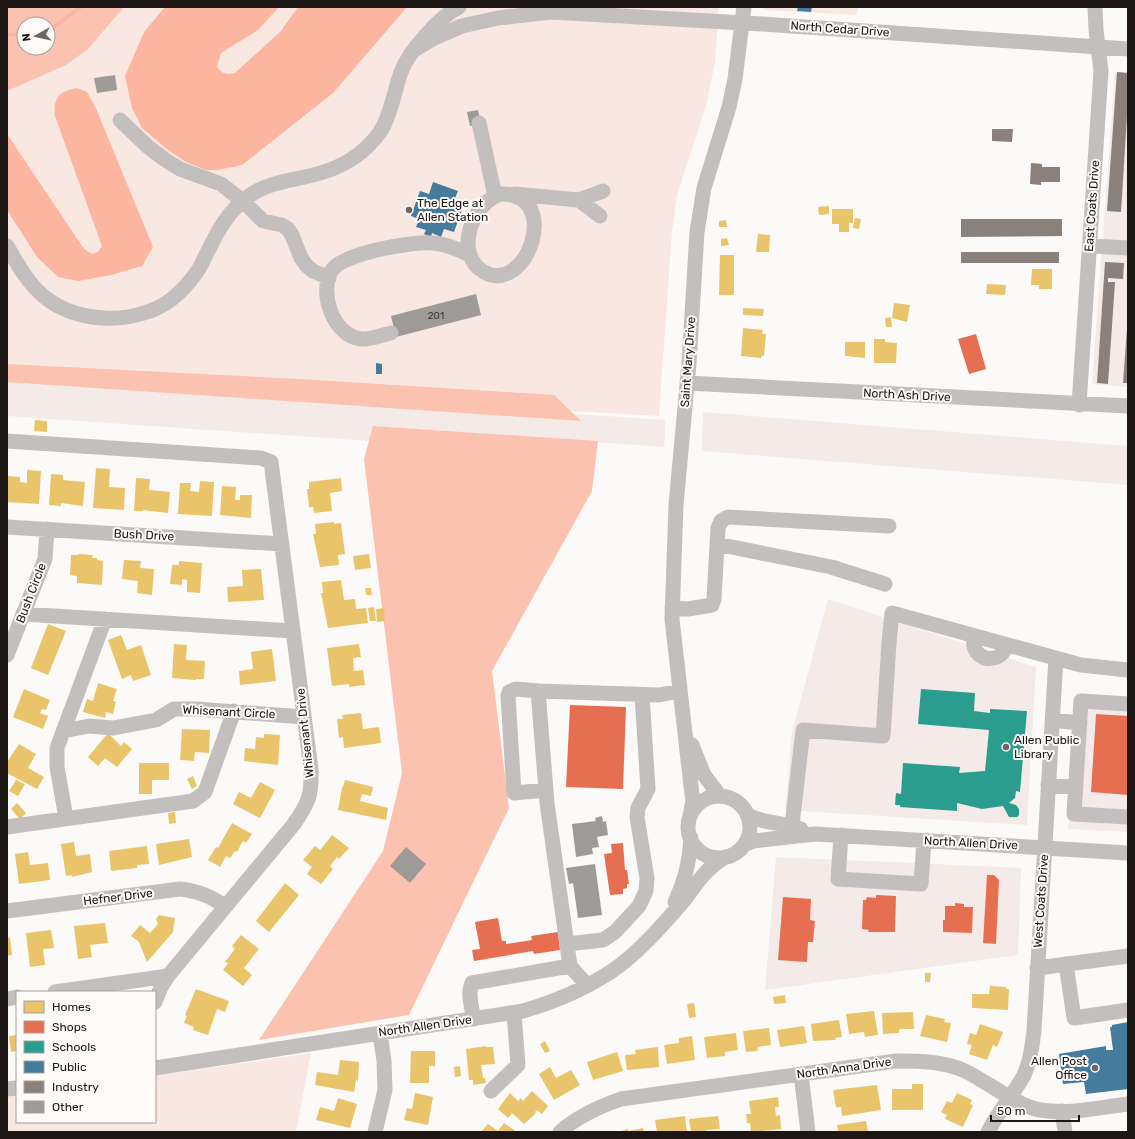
<svg xmlns="http://www.w3.org/2000/svg" width="1135" height="1139" viewBox="0 0 1135 1139" font-family="Rubik,sans-serif">
	<style>
		.built { fill: #f4eae7 }
		.green { fill: #f9e7e1; fill-rule: evenodd }
		.forest { fill: #fbc2b0; fill-rule: evenodd }
		.water { fill: #fcb59e }
		.homes { fill: #e9c46a }
		.shops { fill: #e76f51 }
		.schools { fill: #2a9d8f }
		.public { fill: #457b9d }
		.industry { fill: #8a817c }
		.lines { fill: none; stroke-linecap: round; stroke-linejoin: round }
		.stream { stroke: #fcb59e; stroke-width: 3.5 }
		.building { fill: #9d9a98 }
		.minor { stroke: #c2bfbe; stroke-width: 15 }
		.poi-dot { fill: #6a6664; stroke: #fdfaf8; stroke-width: 1.5 }
		.labels { text-anchor: middle; dominant-baseline: central; stroke-width: 4; stroke-linejoin: round; paint-order: stroke }
		.number-label { font-size: 10px; fill: #3c3735 }
		.street-label { font-size: 12px; fill: #1c1614; stroke: #fdfaf8 }
		.poi-label { font-size: 12px; fill: #1c1614; stroke: #fdfaf8; text-anchor: start }
	</style>
	<rect width="100%" height="100%" fill="#fcfaf9"/>
	<!-- built -->
	<path class="built" d="M1115 72H1128V387L1092 384Z
		M7 375 665 420V438L664 447 374 426 370 441 7 416Z
		M703 412 1128 446V485L702 451Z
		M828 599 1036 667 1027 825 785 810 792 732Z
		M1076 693 1128 697V832L1068 829Z
		M776 857 1021 868 1018 955 765 990Z"/>
	<!-- green -->
	<path class="green" d="M7 7H719L715 62 706 106 677 195 672 231 659 416 7 379ZM24 24H48V48H24Z
		M764 7H858L856 15 763 10Z
		M311 1053 296 1132H7V1097L17 1095V1122H155V1076Z"/>
	<!-- forest -->
	<path class="forest" d="M7 7H124L88 49 66 65 7 91ZM24 24H48V48H24Z
		M7 364 299 379 554 395 581 421 7 382Z
		M373 426 598 441 592 491 492 671 509 808 409 1015 259 1040 383 851 402 773 364 459Z"/>
	<!-- water -->
	<path class="water" d="M165 7H279L258 30 221 53 217 66C221 74 227 75 235 73L281 31 298 7H407L333 93 242 165 217 170H206L186 162 168 150 142 128 132 108 125 76 144 32Z
		M77 88 87 92 95 106 153 247 142 266 111 275 78 281 58 277 37 257 7 210V134L84 249 92 254 98 252 102 246 55 116C53 98 59 91 77 88Z"/>
	<!-- homes -->
	<path class="homes" d="M829 206V214L819 215 818 207Z
		M832 209H853V223H849V232H839V224H832Z
		M855 218 861 219 859 229 853 228Z
		M726 220 727 227H719V221Z
		M758 234 770 235 769 252H756Z
		M727 238 729 245 721 246V239Z
		M720 255H734V295H719Z
		M1032 269H1052V289H1039V285H1031Z
		M987 284 1006 285 1005 295 986 294Z
		M894 303 910 305 907 322 892 318Z
		M743 308 764 309 763 316 743 315Z
		M891 317 892 327H886L885 318Z
		M743 328 763 330 762 334H766L764 356H762L761 358 741 356Z
		M874 339H885V342L897 343 896 363H874Z
		M845 342H865V358L845 356Z
		M35 420 47 421V432L34 431Z
		M96 468 110 469 109 487 125 488 124 510 93 508Z
		M27 470 41 471 39 504 7 502V476L20 477V482L27 483Z
		M51 474 63 475V480L85 482 83 506 61 503V506L49 505Z
		M136 478 150 479 149 490 170 492 168 513 143 510V511H134Z
		M341 478 342 491 330 493 332 511 314 513 313 507H309L307 489H309V482Z
		M200 481 214 482 212 516 178 514 180 483H191L190 491 199 492Z
		M222 486 236 487 235 500H240V495H252L251 518 220 515Z
		M334 522V524L341 523 345 554 338 555 339 565 320 567 313 534H316L315 524Z
		M79 554 93 555 92 558H97V560L103 561 102 585 77 583V576L70 575 71 555H78Z
		M369 554 371 568 355 570 353 556Z
		M124 560 141 561 140 568 154 569 152 595 137 593 138 581 122 579Z
		M179 561 202 563 200 593 187 592V580L182 579V585L170 584 172 565H179Z
		M261 569 264 600 228 602 227 587 243 586 242 570Z
		M341 580 344 600 355 599 356 609 366 608 368 623 328 628 321 593H323L322 582Z
		M365 588H371L372 595H366Z
		M374 607 376 621H370L368 608Z
		M384 608 385 621 377 622 376 609Z
		M48 624 66 631 48 675 31 668Z
		M121 635 127 650 141 645 151 675 133 681 131 675 122 679 108 640Z
		M174 644 187 645 186 660 205 661 204 679H196V680L172 678Z
		M359 644 361 657 353 658 354 671 363 670 365 685 349 687V684L332 686 327 648Z
		M272 649 276 681 240 685 239 671 253 669 251 652Z
		M98 683 117 689 113 701 116 702 113 714 106 712 105 718 83 712 87 699 93 701Z
		M24 689 50 700 46 710 42 709 40 713 48 716 43 729 13 717Z
		M361 713 363 729 379 727 381 743 344 748 343 737 339 738 337 719H343L342 715Z
		M182 729 210 730 209 753 195 752 194 761 180 760Z
		M108 733 121 746 124 742 132 749 117 767 105 758 98 766 88 757Z
		M264 734 280 735 278 765 244 761 245 748 255 749 256 737 264 738Z
		M19 744 36 754 28 768 44 777 37 789 7 773V762Z
		M139 763H169V780H152V794H139Z
		M193 776 197 786 192 789 187 779Z
		M16 780 25 784 18 796 9 791Z
		M345 780 373 787 371 796 362 794 360 801 388 808 386 820 338 810 342 787H343Z
		M260 782 275 790 260 818 233 804 239 792 251 798Z
		M17 803 26 813 20 819 11 809Z
		M175 812 176 823 169 824 168 813Z
		M232 823 252 834 246 843 243 841 237 852 235 851 230 858 226 856 220 867 208 860 216 847 218 848Z
		M332 835 349 848 339 859 337 857 330 866 333 869 321 884 307 874 312 867 303 860 315 846 320 850Z
		M189 839 192 857 159 865 156 844Z
		M74 842 76 856 90 854 92 872 72 877V875L66 876 61 844Z
		M147 846 149 864 137 865V868L111 871 109 851Z
		M28 852 30 865 48 863 50 880 19 884 15 854Z
		M285 883 299 895 269 932 256 921Z
		M159 915 175 918 173 932 147 962 139 942 131 936 140 925 150 933 158 924 156 919Z
		M105 923 108 943 90 945 92 957 78 959 74 926Z
		M51 930 54 948 43 949 45 965 30 967 26 933Z
		M241 935 259 949 244 968 252 975 243 986 223 970 228 963 225 962 235 949 232 946Z
		M7 938H10L12 955 7 956Z
		M925 973H931L930 982H925Z
		M990 986 1006 987V989H1009L1008 1010 972 1008V994H989Z
		M196 989 229 1001 225 1012 217 1009 208 1035 193 1030 194 1027 184 1023 187 1016 185 1015Z
		M785 995 786 1003 774 1004 773 997Z
		M694 1003 696 1017 689 1018 687 1004Z
		M874 1011 878 1035 865 1037 864 1032 849 1034 846 1014Z
		M913 1012 914 1029H899V1033L883 1034 882 1013Z
		M926 1015 945 1019 944 1022 951 1023 947 1042 920 1036Z
		M839 1020 842 1037 835 1038 836 1040 813 1041 811 1024Z
		M980 1024 1003 1032 997 1047 993 1045 987 1060 969 1054 972 1045 967 1044 970 1033 976 1035Z
		M804 1026 807 1043 780 1047 777 1030Z
		M769 1028 771 1045 757 1047 758 1051 746 1052 743 1031Z
		M736 1033 738 1050 725 1052V1056L707 1058 704 1037Z
		M17 1035V1051L11 1052 9 1036Z
		M692 1036 695 1060 667 1064 664 1045 679 1043V1038Z
		M545 1041 550 1051 545 1053 540 1044Z
		M486 1046V1047H493L495 1064 481 1065 483 1078H485L486 1083 473 1085V1080H469L466 1049Z
		M658 1047 659 1067 627 1070 625 1055 636 1054 635 1050Z
		M411 1051H435V1066H429V1083H410Z
		M617 1052 623 1071 593 1080 587 1062Z
		M340 1060 359 1062 358 1081 356 1080 354 1092 315 1085 317 1072 338 1075Z
		M460 1066 461 1076 455 1077 454 1067Z
		M550 1067 556 1078 571 1070 580 1085 554 1100 539 1074Z
		M912 1084H923V1110H892V1089H912Z
		M877 1085 881 1110 842 1116 841 1107H836L833 1090Z
		M532 1091 548 1106 542 1114 537 1110 535 1112 536 1113 524 1124 512 1113 508 1118 498 1109 510 1093 518 1101 521 1098 523 1101Z
		M415 1093 433 1097 428 1125 404 1120 407 1108 412 1109Z
		M957 1093 972 1100 970 1104 973 1105 963 1127 945 1119 947 1115 941 1112 947 1101 952 1103Z
		M778 1097 779 1107H775L776 1116 780 1115 781 1129 751 1132 750 1123H747L746 1114H751L749 1101Z
		M338 1098 357 1104 350 1128 316 1120 320 1107 334 1111Z
		M685 1116 687 1132H657L655 1120Z
		M718 1116 720 1129 706 1130 707 1132H691L689 1119Z
		M866 1121 868 1131 838 1132 837 1125Z
		M504 1123 517 1132H481L488 1124 498 1131Z
		M643 1128 644 1132H618L628 1129V1131Z"/>
	<!-- shops -->
	<path class="shops" d="M976 334 986 369 969 374 958 339Z
		M570 705 626 707 623 789 566 787Z
		M1096 714 1128 716V795L1091 792Z
		M623 843 625 870H627L629 884H627V888L623 889V894L610 895 604 854 612 853 611 844Z
		M987 875H994L999 880 996 944 983 943Z
		M876 895 896 896 895 932H868L869 930 862 929 863 900H866L867 897 876 898Z
		M783 897 811 899 810 920 815 921 813 942H808L807 962 778 960Z
		M955 903 964 904V907H973L972 933 943 932V920H945V906H955Z
		M498 918 502 941H506V944L532 940 531 936 558 932 560 950 534 954 533 951 474 961 472 950 480 949 475 922Z"/>
	<!-- schools -->
	<path class="schools" d="M921 689 975 693 974 711 990 713V709L1027 711 1020 792 1016 791 1015 798 1009 803 1016 805 1019 809V815L1017 817H1009L1003 806 982 809 957 803V811L900 807V805H895L896 793 901 794 903 763 960 767 959 773 985 771 989 730 918 724Z"/>
	<!-- public -->
	<path class="public" d="M798 7H812L811 12 797 11Z
		M433 182 458 191 453 203 463 207 454 232 444 229 441 237 432 233 431 237 424 234 426 230 416 227 419 219 411 216 420 191 429 194Z
		M376 363 382 364V374H376Z
		M1128 1022V1089L1086 1094 1084 1082 1063 1084 1059 1054 1106 1046V1050H1113L1110 1027H1112V1025Z"/>
	<!-- industry -->
	<path class="industry" d="M1117 72 1128 73V100L1121 212 1107 211Z
		M992 129H1013L1012 142 992 141Z
		M1031 163 1042 164V167H1060V182H1041V185L1030 184Z
		M961 219H1062V236L961 237Z
		M961 252H1059V263H961Z
		M1105 262 1124 263 1123 279 1108 278V282H1115L1108 384 1097 383Z
		M1127 328H1128V383H1123Z"/>
	<g class="lines">
		<!-- stream -->
		<path class="stream" d="M48 31 81 7
			M7 35 24 34"/>
	</g>
	<!-- building -->
	<path class="building" d="M115 75 117 90 97 93 94 78Z
		M478 110 481 124 470 126 467 112Z
		M476 294 481 315 396 337 391 316Z
		M602 816 603 822 606 821 608 835 597 837 599 847 592 848 593 854 576 857 572 824 596 821 595 818Z
		M406 847 426 864 410 883 390 866Z
		M595 864 602 915 578 918 573 883 569 884 566 868Z"/>
	<g class="lines">
		<!-- minor -->
		<path class="minor" d="M414 50 434 38 462 26 498 18 551 12 762 24 1128 49
			M120 120 147 146 164 159 180 169 221 184 243 201 263 221 282 225 288 229 292 235 301 258 306 265 313 271 329 278
			M479 123 495 196
			M501 194C563 193 527 296 484 272 453 254 472 202 501 194Z
			M514 194 579 200 603 191
			M579 200 600 216
			M7 246C17 263 26 280 40 293 68 319 112 324 147 312 167 306 184 290 196 273 201 267 204 258 208 251 218 230 230 209 249 196 267 183 288 181 309 176 337 170 363 156 380 132 391 115 394 92 401 72 409 51 439 17 459 7
			M1090 246 1128 248
			M391 333C382 335 370 340 361 339 333 336 318 292 332 270 344 253 413 241 433 243 446 244 457 249 468 254
			M687 383 1128 406
			M1079 405 1101 71 1096 30 1095 7
			M7 441 261 458 271 462 311 769C312 795 309 802 294 824L168 976 161 987 155 1002
			M7 527 282 544
			M717 544 831 567 885 584
			M672 608 688 609 712 605 714 599 718 528 721 521 728 517 889 526
			M23 614 293 631
			M974 636C972 646 975 654 985 658 996 660 1002 656 1007 646
			M7 655 45 559 47 529
			M538 691 516 689 509 692 508 696 514 793 546 790
			M1128 704 1081 701 1074 814 1128 817
			M1052 720 1080 723
			M63 731 89 726 113 728 156 720 174 709H197L304 717
			M692 745 704 775 720 796
			M1048 785 1076 787
			M688 827a31 31 0 1 1 62 0a31 31 0 1 1-62 0Z
			M747 815C765 824 783 822 801 829
			M690 816 693 801 691 786 672 619 676 505 689 363 697 232 704 188 729 107 735 79 744 7
			M66 818 57 767V748L105 619
			M792 825 803 730 883 736 889 643 892 613 1081 665 1128 670
			M7 827 193 801 205 792 234 711
			M841 835 838 879 921 884 924 841
			M744 845 753 841 815 834 1128 853
			M675 902C685 881 690 861 691 838
			M7 911 180 889C198 891 210 896 225 906
			M567 944 603 940 615 932 639 906 646 891 647 878 637 817 638 808 648 789 642 695
			M1066 964 1074 1018 1128 1010
			M1037 968 1128 956
			M587 985 570 966 547 803 538 691 659 695 680 691
			M55 992 168 976
			M7 999 17 997
			M474 1019C472 1009 467 993 472 983L570 966
			M155 1068 523 1011C554 1002 585 989 612 971 637 954 660 928 680 905 696 886 702 871 725 857
			M801 1074 808 1132
			M7 1089 17 1088
			M491 1091 518 1065 514 1013
			M1062 1111 1065 1132
			M375 1132 385 1090 384 1061 380 1033
			M560 1132C578 1116 598 1107 621 1099L896 1061C920 1061 943 1061 965 1071 986 1081 1019 1107 1040 1110 1069 1115 1100 1107 1128 1104
			M988 1132C998 1112 1012 1096 1023 1077 1030 1063 1032 1047 1034 1031L1056 658"/>
	</g>
	<!-- markers -->
	<g class="poi-dot">
		<circle cx="409" cy="210" r="4"/>
		<circle cx="1006" cy="747" r="4"/>
		<circle cx="1095" cy="1068" r="4"/>
	</g>
	<g class="labels">
		<!-- number labels -->
		<g class="number-label">
			<text x="436" y="316">201</text>
		</g>
		<!-- street labels -->
		<g class="street-label">
			<text transform="translate(840 29) rotate(4)">North Cedar Drive</text>
			<text transform="translate(1092 206) rotate(-86)">East Coats Drive</text>
			<text transform="translate(688 362) rotate(-86)">Saint Mary Drive</text>
			<text transform="translate(907 395) rotate(3)">North Ash Drive</text>
			<text transform="translate(144 535) rotate(3)">Bush Drive</text>
			<text transform="translate(31 593) rotate(-69)">Bush Circle</text>
			<text transform="translate(229 712) rotate(3)">Whisenant Circle</text>
			<text transform="translate(305 733) rotate(-96)">Whisenant Drive</text>
			<text transform="translate(971 843) rotate(3)">North Allen Drive</text>
			<text transform="translate(118 897) rotate(-7)">Hefner Drive</text>
			<text transform="translate(1041 901) rotate(-86)">West Coats Drive</text>
			<text transform="translate(425 1026) rotate(-8)">North Allen Drive</text>
			<text transform="translate(844 1068) rotate(-8)">North Anna Drive</text>
		</g>
		<!-- poi labels -->
		<g class="poi-label">
			<text x="417" y="203">The Edge at<tspan x="417" dy="14">Allen Station</tspan></text>
			<text x="1014" y="740">Allen Public<tspan x="1014" dy="14">Library</tspan></text>
			<text x="1087" y="1061" text-anchor="end">Allen Post<tspan x="1087" dy="14">Office</tspan></text>
		</g>
	</g>
	<!-- border -->
	<rect width="1135" height="1139" fill="none" stroke="#1c1614" stroke-width="16"/>
	<!-- legend -->
	<rect x="16" y="991" width="140" height="132" fill="#fdfaf8" stroke="#a39f9d"/>
	<rect x="24" y="1001" width="20" height="12" fill="#e9c46a" stroke="#a39f9d"/>
	<text x="52" y="1011" font-size="12" fill="#1c1614">Homes</text>
	<rect x="24" y="1021" width="20" height="12" fill="#e76f51" stroke="#a39f9d"/>
	<text x="52" y="1031" font-size="12" fill="#1c1614">Shops</text>
	<rect x="24" y="1041" width="20" height="12" fill="#2a9d8f" stroke="#a39f9d"/>
	<text x="52" y="1051" font-size="12" fill="#1c1614">Schools</text>
	<rect x="24" y="1061" width="20" height="12" fill="#457b9d" stroke="#a39f9d"/>
	<text x="52" y="1071" font-size="12" fill="#1c1614">Public</text>
	<rect x="24" y="1081" width="20" height="12" fill="#8a817c" stroke="#a39f9d"/>
	<text x="52" y="1091" font-size="12" fill="#1c1614">Industry</text>
	<rect x="24" y="1101" width="20" height="12" fill="#9d9a98" stroke="#a39f9d"/>
	<text x="52" y="1111" font-size="12" fill="#1c1614">Other</text>
	<!-- north arrow -->
	<g transform="translate(36 36) rotate(262)"><circle r="19" fill="#fdfaf8" stroke="#a39f9d"/>
	<path d="M0-3L7 15L0 10L-7 15Z" fill="#6a6664"/>
	<text y="-6" font-size="11" font-weight="bold" text-anchor="middle" fill="#1c1614">N</text>
	</g>
	<!-- scale -->
	<path d="M991 1115v6h88v-6" fill="none" stroke="#1c1614" stroke-width="2"/>
	<text x="997" y="1115" font-size="12" fill="#1c1614" stroke="#fdfaf8" stroke-width="3" paint-order="stroke">50 m</text>
</svg>
